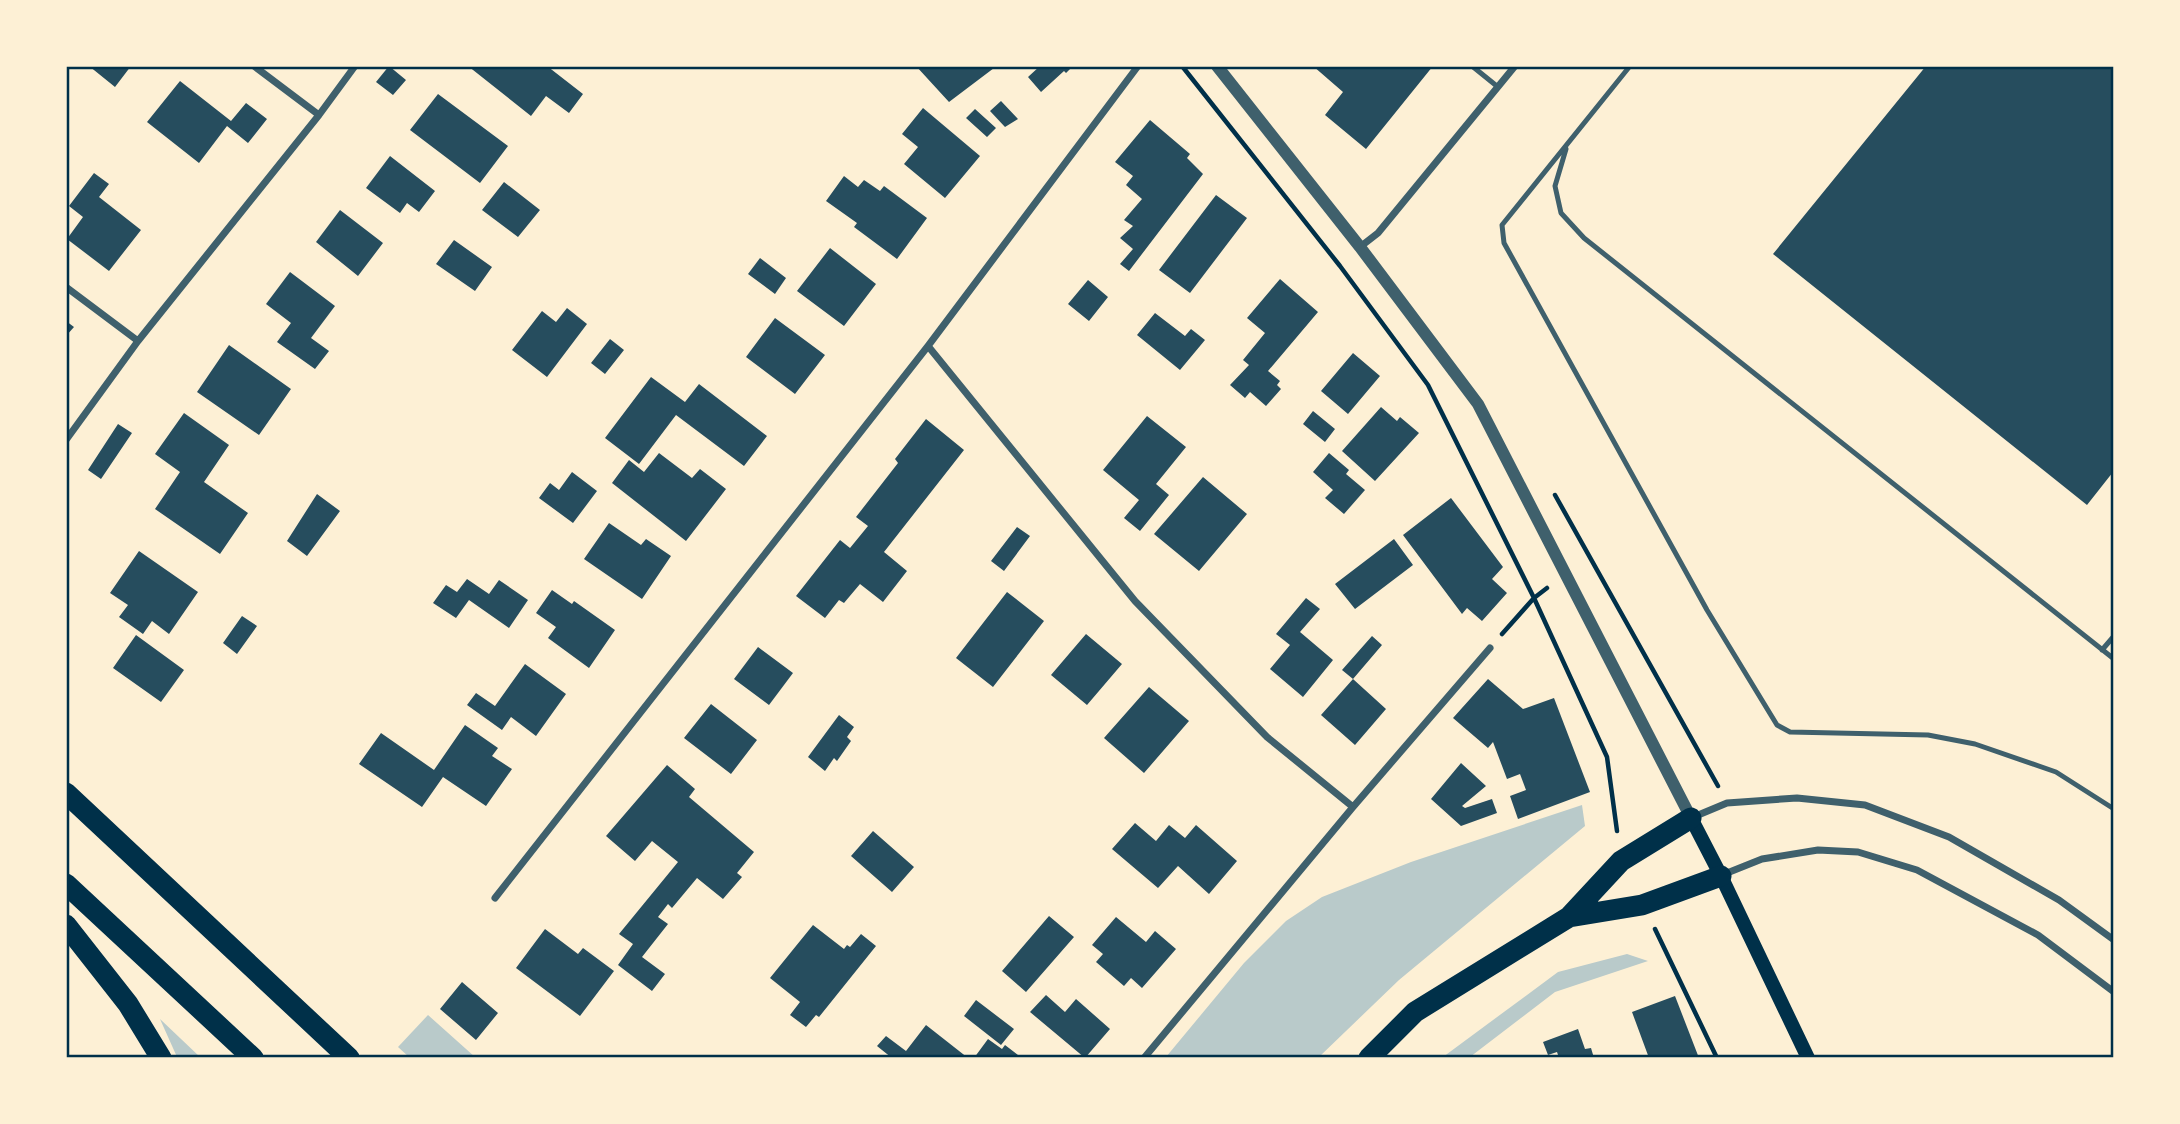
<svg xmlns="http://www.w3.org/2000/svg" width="2180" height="1124" viewBox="0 0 2180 1124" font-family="'Nunito Sans',sans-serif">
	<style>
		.green { fill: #b9caca }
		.building { fill: #264d5e }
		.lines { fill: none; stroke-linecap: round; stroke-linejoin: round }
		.path { stroke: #003049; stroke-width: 4.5 }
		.service { stroke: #3f606c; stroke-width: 5 }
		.minor { stroke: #3f606c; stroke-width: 7 }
		.tertiary { stroke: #3f606c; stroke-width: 12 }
		.secondary { stroke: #003049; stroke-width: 14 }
		.motorway { stroke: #003049; stroke-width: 21 }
		.neatline { fill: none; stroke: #003049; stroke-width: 2.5 }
	</style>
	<rect width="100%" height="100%" fill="#fdf0d5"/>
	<!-- green -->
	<path class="green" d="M1582 805 1585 826 1399 980 1319 1057H1166L1244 963 1286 921 1322 897 1411 862Z
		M1627 954 1648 961 1555 992 1470 1057H1443L1558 972Z
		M428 1015 475 1057H409L398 1047Z
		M160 1019 200 1057H177Z"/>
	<!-- building -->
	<path class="building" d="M89 66H131L115 87Z
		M389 66 406 80 393 95 376 82Z
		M468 66H547L583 94 569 113 546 96 531 116Z
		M916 66H954L957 69 960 66 994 68 949 102Z
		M1040 66H1073L1066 73 1064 71 1041 92 1028 77Z
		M1313 66H1433L1366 149 1325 115 1343 92Z
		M1926 66H2113V472L2087 505 1773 254Z
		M180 81 231 121 246 103 267 119 248 143 227 126 199 163 147 122Z
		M438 94 508 146 480 183 410 130Z
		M1001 101 1018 119 1005 127 990 111Z
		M923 108 980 156 945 198 904 164 918 147 902 134Z
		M975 109 996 128 987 137 966 118Z
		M1150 120 1190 154 1187 158 1203 174 1129 271 1120 264 1133 249 1120 238 1133 226 1124 220 1142 199 1126 185 1133 176 1115 162Z
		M390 156 435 191 419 212 407 203 400 213 366 188Z
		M94 173 109 184 99 197 141 230 109 271 67 239 83 217 69 206Z
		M844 176 858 187 864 180 880 191 884 186 927 218 897 259 854 227 857 223 826 201Z
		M504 182 540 210 518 237 482 210Z
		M1216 195 1247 218 1190 293 1159 270Z
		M340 210 383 243 358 276 316 242Z
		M454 240 492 267 475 291 436 264Z
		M830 248 876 284 844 326 797 291Z
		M760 258 786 278 775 294 748 274Z
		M290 272 335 306 311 338 329 351 315 369 277 342 291 323 266 304Z
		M1280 279 1318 312 1268 371 1280 381 1277 385 1281 389 1266 406 1250 392 1245 398 1230 385 1249 365 1243 360 1265 333 1247 318Z
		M1088 280 1108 297 1089 321 1068 304Z
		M567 308 587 324 547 377 512 350 542 311 556 322Z
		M1155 313 1185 336 1191 329 1205 340 1180 370 1137 335Z
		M775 318 825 355 795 394 746 357Z
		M66 321 74 327 66 336Z
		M610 339 624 350 605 374 591 363Z
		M229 345 291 389 259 435 197 392Z
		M1353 353 1380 376 1348 414 1321 391Z
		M651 377 685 402 699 384 767 436 744 466 676 415 639 464 605 438Z
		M1381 407 1397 421 1400 417 1419 433 1375 481 1342 451Z
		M1313 411 1335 429 1325 442 1303 424Z
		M184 413 229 445 204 482 248 513 220 554 155 509 180 472 155 454Z
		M1147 416 1186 447 1156 484 1169 495 1140 531 1124 518 1139 500 1103 470Z
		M926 419 964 450 884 552 907 571 883 602 860 584 844 603 839 600 825 618 796 596 840 540 850 548 868 526 856 517 898 463 895 459Z
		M118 424 132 433 101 479 88 470Z
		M659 453 692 478 700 469 726 489 686 541 612 483 629 460 644 472Z
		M1329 453 1349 470 1346 474 1365 490 1344 514 1325 498 1333 490 1313 472Z
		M572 472 597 491 573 523 539 498 550 483 559 490Z
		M1203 477 1247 514 1199 571 1154 534Z
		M317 494 340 511 307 556 287 541Z
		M1451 498 1503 567 1492 579 1507 593 1482 621 1467 608 1462 614 1403 535Z
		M609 523 641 545 646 539 671 556 642 599 584 559Z
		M1017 527 1030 536 1004 571 991 561Z
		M1394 539 1413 565 1355 609 1335 584Z
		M139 551 198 592 169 634 152 621 143 634 119 617 128 605 110 593Z
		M467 579 489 594 499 580 528 600 509 628 469 600 456 618 433 603 446 585 457 592Z
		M552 590 572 604 574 601 615 630 589 668 548 638 556 627 536 613Z
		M1007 592 1044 621 993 687 956 658Z
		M1306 598 1320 609 1300 632 1333 660 1303 697 1270 669 1290 645 1276 634Z
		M242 616 257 626 237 654 223 643Z
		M1086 634 1122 664 1087 705 1051 675Z
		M136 635 184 670 161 702 113 668Z
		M1372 636 1382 645 1353 679 1342 670Z
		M758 647 793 673 769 705 734 679Z
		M525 664 566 694 536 736 511 717 502 730 467 705 476 693 495 706Z
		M1353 679 1386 709 1355 745 1321 715Z
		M1488 679 1523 709 1554 698 1590 792 1518 819 1510 796 1526 790 1520 774 1507 779 1493 742 1488 748 1453 718Z
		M1149 687 1189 721 1144 773 1104 738Z
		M711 704 757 740 731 774 684 738Z
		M839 715 854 727 847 737 851 741 837 761 834 758 825 771 808 757Z
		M465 725 498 748 492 756 512 769 486 806 443 777 422 807 359 764 381 733 434 770Z
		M1461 763 1486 786 1462 806 1465 808 1492 799 1497 813 1461 826 1431 799Z
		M667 765 695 789 689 797 754 852 737 873 742 877 723 899 697 878 672 908 668 904 658 917 668 924 642 957 665 974 652 991 618 965 633 944 619 934 678 862 652 841 635 861 606 836Z
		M1135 823 1156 841 1169 825 1185 838 1196 825 1237 861 1209 894 1178 866 1158 888 1112 849Z
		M873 831 914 867 892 892 851 856Z
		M1049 916 1074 937 1026 992 1002 971Z
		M1116 917 1146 942 1155 931 1176 949 1142 988 1131 978 1124 986 1096 962 1103 954 1092 945Z
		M813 925 844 949 847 945 850 947 861 934 876 946 819 1017 816 1015 806 1027 790 1015 800 1002 770 978Z
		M545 929 578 954 583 948 614 971 580 1016 516 968Z
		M462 982 498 1013 476 1040 440 1009Z
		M1046 995 1065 1012 1076 999 1110 1029 1085 1058 1030 1012Z
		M1675 996 1699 1058H1649L1632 1012Z
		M976 1000 1014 1029 1001 1045 964 1016Z
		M926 1025 968 1058H892L877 1046 886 1036 906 1051Z
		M1578 1029 1585 1049 1591 1048 1594 1058H1559L1557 1052 1548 1055 1543 1042Z
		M988 1039 1002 1049 1005 1045 1022 1058H974Z"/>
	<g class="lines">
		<!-- path -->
		<path class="path" d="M1182 66 1340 266 1428 385 1534 598 1607 757 1617 831
			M1555 495 1718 786
			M1502 634 1534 598 1547 588
			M1655 929 1717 1058"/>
		<!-- service -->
		<path class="service" d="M1472 66 1498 87
			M1630 66 1502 225 1504 243 1707 610 1777 725 1790 732 1928 735 1975 744 2056 772 2114 809
			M1566 149 1555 186 1561 213 1584 238 2114 659
			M2102 650 2114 636"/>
		<!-- minor -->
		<path class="minor" d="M254 66 319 115
			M1360 247 1378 233 1515 66
			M66 287 138 341
			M928 346 1135 601 1267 737 1353 807
			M66 440 138 341 319 115 355 66
			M1691 818 1727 803 1797 798 1865 805 1949 837 2059 900 2114 940
			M1722 875 1762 859 1818 850 1858 852 1917 870 2038 935 2114 992
			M495 898 928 346 1138 66
			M1144 1058 1353 807 1490 648"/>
		<!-- tertiary -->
		<path class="tertiary" d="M1217 66 1360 247 1478 404 1691 818"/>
		<!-- secondary -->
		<path class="secondary" d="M1691 818 1721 876 1808 1058"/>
		<!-- motorway -->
		<path class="motorway" d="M66 793 349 1058
			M66 884 253 1058
			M1569 917 1642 905 1721 876
			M66 925 128 1004 161 1058
			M1369 1058 1415 1012 1569 917 1621 861 1691 818"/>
	</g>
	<!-- border -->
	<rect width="2180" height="1124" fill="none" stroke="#fdf0d5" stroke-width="136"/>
	<rect x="68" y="68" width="2044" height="988" class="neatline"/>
</svg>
